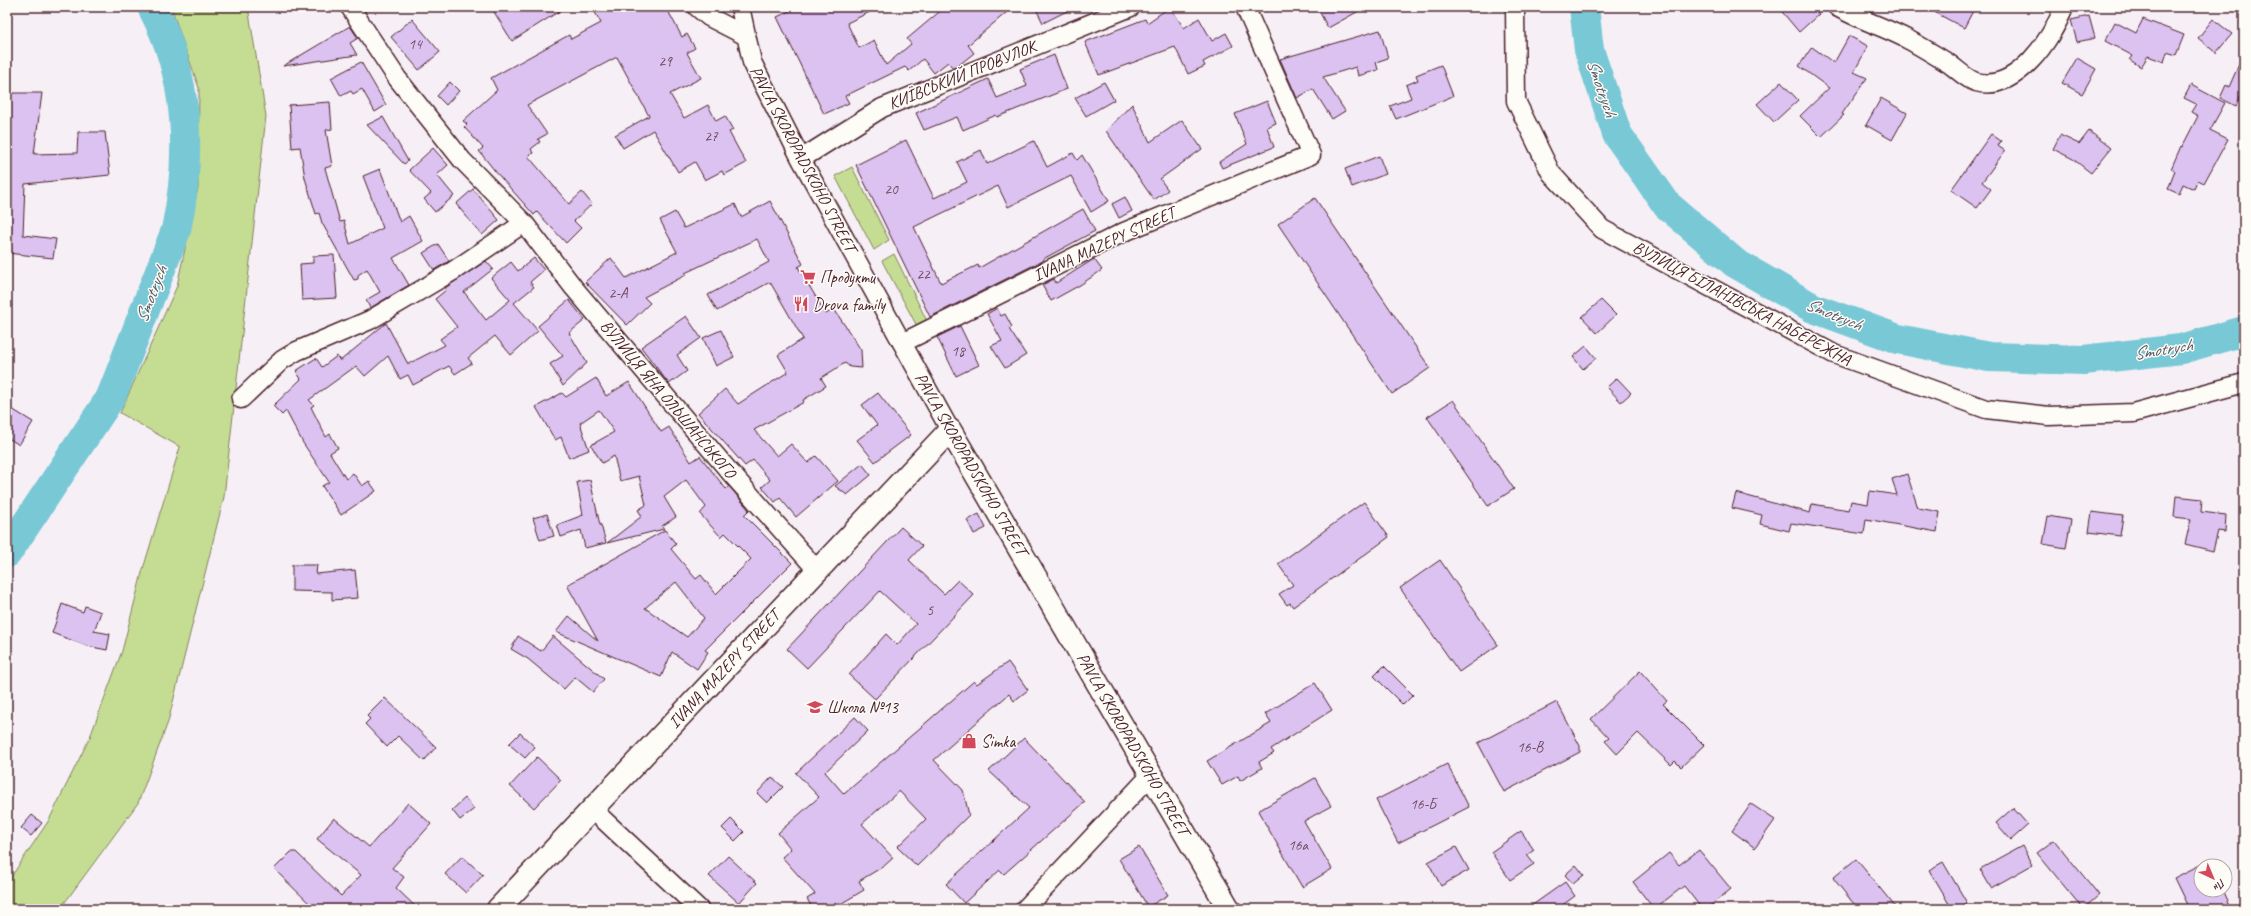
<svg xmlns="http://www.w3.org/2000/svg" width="2251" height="916" viewBox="0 0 2251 916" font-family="Caveat,sans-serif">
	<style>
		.green { fill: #c4dd93; stroke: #877e5f }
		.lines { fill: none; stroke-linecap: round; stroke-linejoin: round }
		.river { stroke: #79c8d6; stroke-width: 30 }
		.building { fill: #dcc2f1; stroke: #4a1f2b; fill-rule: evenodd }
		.street-casing { stroke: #4a1f2b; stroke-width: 21 }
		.secondary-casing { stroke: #4a1f2b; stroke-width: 25 }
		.street { stroke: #fdfcf7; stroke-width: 18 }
		.secondary { stroke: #fdfcf7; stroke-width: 22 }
		.labels { text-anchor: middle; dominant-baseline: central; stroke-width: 3; stroke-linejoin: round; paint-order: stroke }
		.number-label { font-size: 15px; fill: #6e485c }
		.street-label { font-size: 17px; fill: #4a1f2b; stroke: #fdfcf7 }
		.poi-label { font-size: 17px; fill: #4a1f2b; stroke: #fdfcf7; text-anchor: start }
		.water-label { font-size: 18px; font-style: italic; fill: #5a5a67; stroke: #fdfcf7 }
	</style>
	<rect width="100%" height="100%" fill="#f6f0f6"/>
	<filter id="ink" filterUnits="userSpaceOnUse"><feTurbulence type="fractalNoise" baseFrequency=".025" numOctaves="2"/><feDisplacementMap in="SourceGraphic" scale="8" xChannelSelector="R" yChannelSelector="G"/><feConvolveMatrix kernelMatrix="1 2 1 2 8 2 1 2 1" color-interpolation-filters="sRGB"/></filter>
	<g filter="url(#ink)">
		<!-- green -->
		<path class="green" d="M171 7H248L266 116 224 497 168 722 138 803 60 909H7V883L49 820 90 737 122 651 143 569 180 447 120 413 177 286 198 188 199 88Z
			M852 167 889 240 874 250 835 176Z
			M894 254 928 323 918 328 882 261Z"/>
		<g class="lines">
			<!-- river -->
			<path class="river" d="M1584 7 1589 50 1617 134 1667 205 1735 263 1813 308 1898 339 1989 357 2084 360 2181 349 2244 331
				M7 553 111 397 176 230C192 155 189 75 152 7"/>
		</g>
		<!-- building -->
		<path class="building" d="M491 7H566L512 41Z
			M592 7H666L682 37 687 34 695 48 687 53 701 78 670 94 684 118 708 105 716 121 725 116 733 130 729 132 746 163 724 175 722 171 705 180 695 162 678 172 653 130 623 148 615 135 649 116 617 57 527 105 547 134 538 139 540 142 531 149 533 153 528 156 569 204 582 192 592 204 574 221 581 228 566 243 537 212 534 215 495 171 479 151 483 148 464 127 467 124 463 121 497 90 491 78 569 35 571 39 601 23Z
			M798 7H880L847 23 859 48 874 40 886 65 911 44 907 39 945 7H1013L968 45 974 53 959 65 953 68 948 62 934 73 923 59 909 71 905 67 845 96 849 103 824 114 777 17Z
			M1035 7H1075L1043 23Z
			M1170 7 1184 28 1199 18 1212 41 1226 33 1233 46 1203 62 1205 66 1188 74 1175 47 1099 75 1085 42 1145 19 1147 23Z
			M1317 7H1366L1328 28Z
			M1778 7H1813L1819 14 1799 32Z
			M1925 7H1975L1964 28Z
			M2089 16 2095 38 2077 42 2071 20Z
			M412 19 440 52 419 70 391 37Z
			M2143 19 2184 35 2176 55 2167 52 2164 62 2148 56 2141 67 2130 60 2133 56 2105 41 2115 22 2136 33Z
			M2213 19 2232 34 2216 53 2198 38Z
			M350 26 358 38 350 43 357 55 283 66Z
			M1380 30 1388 58 1376 62 1378 70 1358 76 1356 67 1323 77 1345 111 1332 119 1313 89 1297 98 1280 59Z
			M1849 36 1868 46 1854 72 1867 78 1842 114 1844 115 1821 137 1800 116 1829 88 1799 66 1812 47 1834 63Z
			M2244 53V89L2236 106 2220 98 2226 85 2229 87Z
			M1054 55 1067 89 997 117 996 115 963 130 957 117 924 130 916 113 988 79 997 98 1027 86 1020 69Z
			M2077 58 2096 69 2082 94 2062 83Z
			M361 62 386 105 375 112 362 89 353 94 351 91 341 96 331 78Z
			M1441 65 1453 96 1396 119 1390 106 1411 98 1406 85 1418 80 1416 75Z
			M450 82 459 91 446 105 437 96Z
			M1104 82 1114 100 1086 116 1075 98Z
			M1781 82 1798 100 1774 122 1757 104Z
			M2191 85 2225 103 2210 130 2228 139 2204 183 2198 180 2194 189 2183 184 2179 194 2168 189 2175 171 2171 169 2181 146 2182 147 2198 116 2191 112 2196 104 2184 98Z
			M7 93H42L34 154 77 153 78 132H105L110 175 25 184 23 235 56 239 53 258 7 253Z
			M1881 98 1907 113 1892 140 1866 125Z
			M1267 101 1276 123 1267 127 1274 147 1222 168 1219 162 1247 144 1235 114Z
			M330 102 332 129 326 130 332 166 325 168 340 222 344 221 350 244 383 228 363 176 380 169 400 222 409 216 423 241 393 258 409 285 370 308 366 300 380 292 367 269 358 275V279L354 280 322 223 319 213 316 214 305 178 300 147 292 148 289 105Z
			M1132 104 1150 142 1182 120 1202 149 1160 179 1168 190 1154 200 1106 131Z
			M383 117 408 161 404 164 367 125Z
			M2089 131 2111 148 2091 173 2073 159 2053 149 2060 135 2079 144Z
			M1991 134 2001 141 1998 146 2005 151 1982 182 1991 189 1977 208 1951 190Z
			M906 140 934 198 967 182 957 162 981 150 987 164 1034 141 1047 167 1073 153 1077 160 1082 155 1109 201 1091 212 1071 176 1008 207 998 186 914 227 941 283 978 265 979 268 1083 209 1095 231 1043 259 1044 260 930 317 856 165Z
			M433 148 448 165 437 175 454 196 435 212 424 199 431 193 409 170Z
			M1379 156 1386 174 1352 187 1345 169Z
			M473 189 499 220 482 235 456 204Z
			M1125 197 1132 211 1119 218 1112 204Z
			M1315 198 1430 368 1392 394 1278 224Z
			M770 201 803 264 798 267 826 314 834 309 861 350 862 368 850 367 845 363 821 378 826 386 803 400 804 402 754 430 777 456 791 444 808 463 816 456 838 481 796 517 780 498 775 502 762 487 770 480 753 460 745 466 698 413 725 389 738 404 788 372 778 355 803 339 770 282 717 311 708 295 769 262 757 239 685 273 686 275 644 297 650 303 627 325 585 282 611 258 626 278 677 252 660 220 675 212 684 228 735 204 741 217Z
			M438 244 449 261 434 270 423 253Z
			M334 255 337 298 302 300 300 264 313 263V256Z
			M534 258 544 270 530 282 534 287 514 303 538 331 511 355 495 336 468 358 472 363 455 374 449 366 413 385 408 375 400 379 388 356 365 376 356 366 309 400 314 405 311 407 326 437 330 434 338 448 330 453 346 479 353 473 362 486 369 481 376 491 341 515 322 486 329 482 303 443 286 411 282 415 273 406 301 379 296 371 316 358 322 367 337 356 340 361 386 323 408 364 445 345 440 339 457 327 435 299 446 290 445 288 486 261 493 269 464 292 486 320 510 300 491 278 511 262 518 271Z
			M1094 259 1102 270 1080 285 1051 301 1042 285 1054 279 1056 283Z
			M569 300 585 320 569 333 587 363 563 386 550 364 563 356 538 326Z
			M1601 300 1616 315 1597 333 1582 317Z
			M997 308 1001 316 1005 314 1012 327 1009 329 1026 355 1005 368 991 346 1002 341 987 314Z
			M686 316 701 338 677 355 687 371 669 384 641 347Z
			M960 326 979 365 956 376 937 337Z
			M721 330 734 357 716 366 703 338Z
			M1586 346 1596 358 1583 369 1573 357Z
			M596 378 606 396 629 382 661 432 669 427 691 462 700 456 726 489 729 486 749 510 744 515 792 563 705 650 708 652 697 669 672 652 661 677 556 632 569 616 598 641 567 585 665 530 676 544 671 549 696 579 701 575 716 594 751 559 725 533 721 537 700 514 706 507 686 480 664 497 676 517 662 526 664 529 607 543 642 516 638 510 646 505 639 476 620 481 614 456 602 463 591 445 614 432 599 410 580 423 589 450 569 458 561 437 555 440 536 407 562 393 566 397ZM676 582 704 618 687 637 645 608Z
			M1617 378 1631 393 1621 402 1607 387Z
			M878 393 911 435 875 462 857 440 877 425 862 405Z
			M1453 400 1514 489 1488 506 1427 417Z
			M7 406 33 422 19 445 7 437Z
			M862 464 871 475 847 495 835 486Z
			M1907 474 1918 508 1940 512 1937 532 1866 519 1864 534 1791 523 1789 531 1760 524 1762 515 1732 508 1736 493 1810 513 1812 504 1849 510 1851 501 1868 504 1870 491 1897 495 1892 479Z
			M590 480 600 525H601L606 543 585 548 581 530 561 537 557 525 583 515 577 482Z
			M2176 496 2202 499 2201 512 2226 515 2225 532 2218 531 2213 551 2185 544 2191 519 2174 517Z
			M1364 502 1389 537 1293 607 1290 603 1287 605 1279 594 1293 585 1278 564Z
			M2092 512 2123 516 2120 536 2089 532Z
			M547 514 554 536 540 540 533 518Z
			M979 514 986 528 974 534 967 520Z
			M2048 516 2071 520 2066 548 2043 544Z
			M901 527 922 546 909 560 944 594 958 580 974 595 875 699 849 675 886 634 897 645 916 624 880 591 807 668 787 649Z
			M1440 560 1498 645 1459 672 1400 588Z
			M292 565H317L316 574 355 570 358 598 332 600V592L292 591Z
			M62 604 83 612 85 606 101 612 94 631 110 634 107 650 87 646 52 633Z
			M518 636 541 651 553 636 604 679 593 692 575 677 564 689 528 659 511 649Z
			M1008 662 1028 690 1014 701 1009 694 934 760 963 790 969 815 917 866 897 847 926 819 899 791 862 824 893 858 884 866 859 881 864 890 832 909H813L807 899 815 894 782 857 791 849 778 833 819 797 796 773 855 717 868 731 825 772 844 794 974 681 977 684Z
			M1384 666 1413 695 1403 705 1374 676Z
			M1640 671 1667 701 1663 704 1704 745 1681 767 1675 761 1671 765 1638 733 1617 754 1605 741 1609 738 1591 719Z
			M1315 683 1332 710 1271 749 1274 753 1259 762 1262 768 1240 781 1238 776 1222 785 1207 761 1271 723 1265 714Z
			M385 698 436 747 424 761 398 736 387 747 365 724 370 719 367 716Z
			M1557 702 1580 746V752L1504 792 1478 743Z
			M520 733 535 747 525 758 509 744Z
			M1024 738 1085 802 1004 874 1000 870 964 903 946 884 1029 808 989 771Z
			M537 757 561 780 534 808 510 786Z
			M1447 764 1469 807 1398 843 1376 800Z
			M772 777 783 787 767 803 757 793Z
			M1315 778 1331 806 1304 821 1332 869 1302 887 1258 811Z
			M465 798 474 809 460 820 452 810Z
			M408 803 431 824 392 868 404 877 396 888 418 909H315L274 869 291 852H296L341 896 361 875 317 839 334 818 369 847Z
			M1751 804 1775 820 1755 848 1732 831Z
			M2013 808 2028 825 2011 840 1996 823Z
			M32 815 42 823 31 836 21 828Z
			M731 819 744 832 735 841 722 828Z
			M1521 831 1534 850 1527 855 1534 864 1510 880 1491 852Z
			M2054 840 2099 895 2083 909 2037 853Z
			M2022 846 2032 865 1991 888 1980 869Z
			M1139 847 1168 895 1148 907 1119 859Z
			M1456 847 1469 870 1441 886 1428 862Z
			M1699 850 1731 889 1706 909H1702L1684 886 1654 909 1633 882 1669 853 1679 865Z
			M462 856 483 875 466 893 445 874Z
			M728 856 757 883 739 903 709 876Z
			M1856 859 1870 876 1897 909H1858L1833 878Z
			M2208 861 2211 866H2201V890H2223L2232 909H2189L2174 878Z
			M1943 862 1967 903 1956 909H1952L1929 870Z
			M1576 865 1584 875 1573 884 1565 875Z
			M1565 882 1575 896 1557 909H1527Z"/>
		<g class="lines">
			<defs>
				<path id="street" d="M350 7 397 78 462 160 524 223 574 288 729 471 817 570
					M697 7 709 17 746 36
					M740 7 752 62 801 159 950 430
					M1515 7 1516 101 1551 173 1602 229 1834 354 1986 409 2049 416 2133 413 2244 383
					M1837 7C1860 20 1885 27 1909 40 1922 47 1935 55 1948 63 1957 69 1966 79 1976 82 2016 93 2052 39 2064 7
					M801 159 882 108 1131 7
					M902 343 1124 232 1311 155 1245 7
					M241 399 282 360 297 351 370 320 453 271 524 223
					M592 809 699 909
					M1025 909 1151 775"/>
				<path id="secondary" d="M498 909 950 430 1229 909"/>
			</defs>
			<!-- street casing -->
			<use href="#street" class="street-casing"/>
			<!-- secondary casing -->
			<use href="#secondary" class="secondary-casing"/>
			<!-- street -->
			<use href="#street" class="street"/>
			<!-- secondary -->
			<use href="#secondary" class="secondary"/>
		</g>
	</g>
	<!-- icons -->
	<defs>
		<symbol id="supermarket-bare" viewBox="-9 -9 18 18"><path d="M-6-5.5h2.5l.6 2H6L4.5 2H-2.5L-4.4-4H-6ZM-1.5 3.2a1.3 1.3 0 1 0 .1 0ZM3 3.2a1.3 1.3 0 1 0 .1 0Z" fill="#d1495b" stroke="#fdfcf7" stroke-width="2.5" paint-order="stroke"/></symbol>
		<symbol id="restaurant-bare" viewBox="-9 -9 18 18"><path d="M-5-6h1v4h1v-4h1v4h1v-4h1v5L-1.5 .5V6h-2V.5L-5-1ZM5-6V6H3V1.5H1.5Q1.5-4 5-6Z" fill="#d1495b" stroke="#fdfcf7" stroke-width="2.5" paint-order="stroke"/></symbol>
		<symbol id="school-bare" viewBox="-9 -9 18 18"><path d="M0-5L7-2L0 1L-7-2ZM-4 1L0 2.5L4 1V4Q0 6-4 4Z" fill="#d1495b" stroke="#fdfcf7" stroke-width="2.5" paint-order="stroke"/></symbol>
		<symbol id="shop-bare" viewBox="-9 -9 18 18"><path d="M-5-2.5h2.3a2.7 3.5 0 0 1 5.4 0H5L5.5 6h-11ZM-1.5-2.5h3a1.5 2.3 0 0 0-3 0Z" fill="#d1495b" stroke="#fdfcf7" stroke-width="2.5" paint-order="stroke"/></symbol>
	</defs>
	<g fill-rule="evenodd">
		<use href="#supermarket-bare" x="797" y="266" width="22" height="22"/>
		<use href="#restaurant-bare" x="790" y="293" width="22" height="22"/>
		<use href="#school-bare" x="804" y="696" width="22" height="22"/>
		<use href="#shop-bare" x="958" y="730" width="22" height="22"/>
	</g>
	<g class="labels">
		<!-- number labels -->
		<g class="number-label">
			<text x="415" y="44">14</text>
			<text x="665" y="61">29</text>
			<text x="711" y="136">27</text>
			<text x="891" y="189">20</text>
			<text x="923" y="274">22</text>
			<text x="618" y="293">2-А</text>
			<text x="958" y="351">18</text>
			<text x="930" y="610">5</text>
			<text x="1530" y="747">16-В</text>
			<text x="1423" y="804">16-Б</text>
			<text x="1298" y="845">16а</text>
		</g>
		<!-- street labels -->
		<g class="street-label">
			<text transform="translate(962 75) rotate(-22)">КИЇВСЬКИЙ ПРОВУЛОК</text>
			<text transform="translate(803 159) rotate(62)">PAVLA SKOROPADSKOHO STREET</text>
			<text transform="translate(1104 244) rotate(-25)">IVANA MAZEPY STREET</text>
			<text transform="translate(1742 303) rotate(28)">ВУЛИЦЯ БІЛАНІВСЬКА НАБЕРЕЖНА</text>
			<text transform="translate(668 399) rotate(50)">ВУЛИЦЯ ЯНА ОЛЬШАНСЬКОГО</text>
			<text transform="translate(971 464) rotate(60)">PAVLA SKOROPADSKOHO STREET</text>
			<text transform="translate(724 669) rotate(-47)">IVANA MAZEPY STREET</text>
			<text transform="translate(1133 744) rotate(60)">PAVLA SKOROPADSKOHO STREET</text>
		</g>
		<!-- poi labels -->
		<g class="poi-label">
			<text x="820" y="277">Продукти</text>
			<text x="813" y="304">Drova family</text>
			<text x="827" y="707">Школа №13</text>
			<text x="981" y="741">Simka</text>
		</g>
		<!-- water labels -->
		<g class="water-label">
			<text transform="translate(1602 88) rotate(71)">Smotrych</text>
			<text transform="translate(151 294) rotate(-69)">Smotrych</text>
			<text transform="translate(1834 314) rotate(22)">Smotrych</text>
			<text transform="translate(2163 349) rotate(-9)">Smotrych</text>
		</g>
	</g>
	<!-- margin -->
	<rect width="2251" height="916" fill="none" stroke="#fdfcf7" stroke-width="24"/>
	<rect x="12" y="12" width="2227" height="892" fill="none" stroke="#4a1f2b" stroke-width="1.5" filter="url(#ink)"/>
	<!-- north arrow -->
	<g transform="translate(2213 878) rotate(136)"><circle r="19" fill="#fdfcf7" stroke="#b5a4a5"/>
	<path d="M0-3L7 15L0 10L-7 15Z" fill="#d1495b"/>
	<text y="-6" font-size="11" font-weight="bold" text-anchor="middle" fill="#4a1f2b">Пн</text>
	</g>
</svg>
